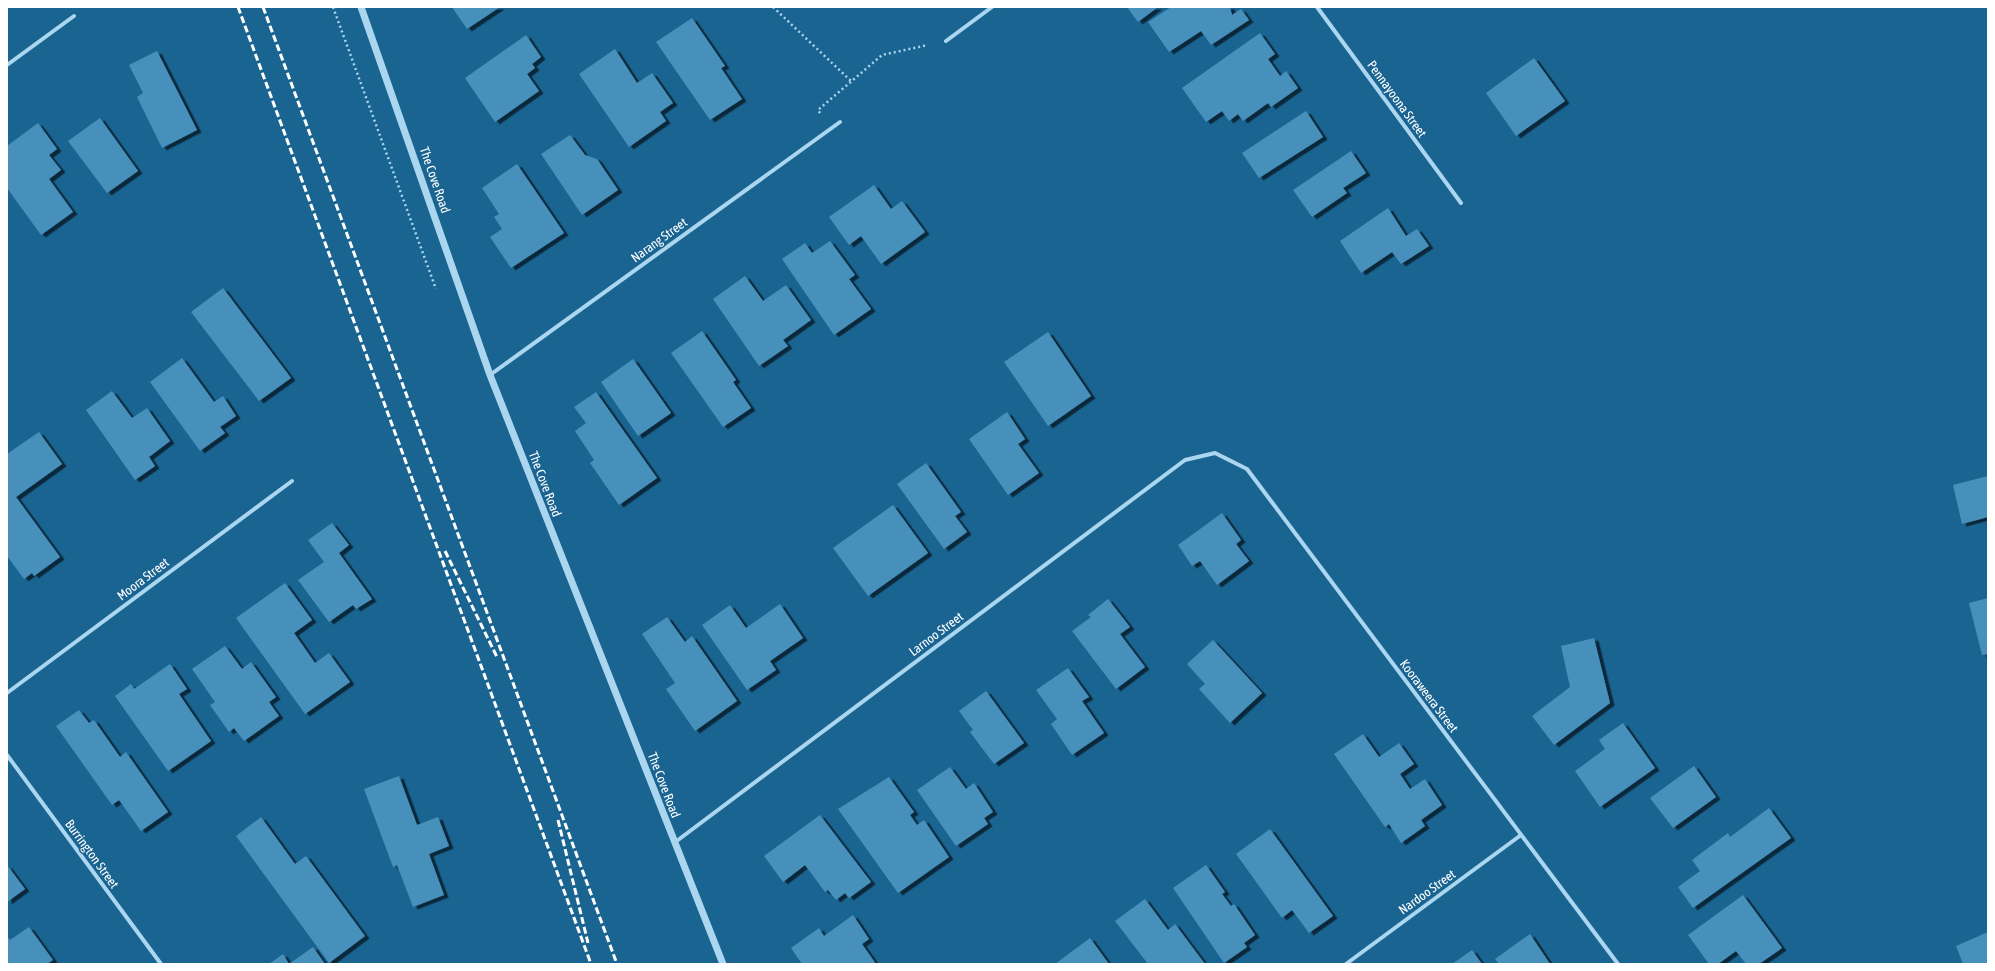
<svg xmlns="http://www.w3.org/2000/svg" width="1995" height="971" viewBox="0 0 1995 971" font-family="'Asap Condensed',sans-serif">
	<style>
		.building { fill: #4790bc; filter: url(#shadow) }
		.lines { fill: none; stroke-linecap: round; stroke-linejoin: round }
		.path { stroke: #abd6ef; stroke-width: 2.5; stroke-dasharray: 2 3; stroke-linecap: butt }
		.minor { stroke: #abd6ef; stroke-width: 4 }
		.tertiary { stroke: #abd6ef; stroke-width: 7 }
		.rail { stroke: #fff; stroke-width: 3; stroke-dasharray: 7 3; stroke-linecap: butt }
		.labels { text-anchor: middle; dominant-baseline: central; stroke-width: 3; stroke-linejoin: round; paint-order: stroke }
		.street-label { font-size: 13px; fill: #fff; stroke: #1a6492 }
	</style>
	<defs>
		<filter id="shadow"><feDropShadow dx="4.5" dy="2.5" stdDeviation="0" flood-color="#0009"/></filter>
	</defs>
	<rect width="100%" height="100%" fill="#1a6492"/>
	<!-- building -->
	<path class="building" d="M452 7H500L467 29Z
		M1127 7H1158L1138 22Z
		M1171 7H1230L1232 15 1241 9 1249 20 1211 45 1201 31 1169 52 1148 22Z
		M692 18 725 66 721 68 742 99 710 120 656 42Z
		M1260 33 1275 54 1268 59 1280 76 1286 71 1298 88 1271 107 1268 103 1243 121 1238 114 1229 121 1222 111 1206 122 1182 88Z
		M526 35 541 57 532 64 535 68 527 74 539 91 495 122 465 78Z
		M615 49 637 83 652 73 673 103 660 112 666 121 629 147 579 74Z
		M157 51 197 130 162 148 137 97 143 93 129 65Z
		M1534 58 1565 101 1516 136 1486 93Z
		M1306 111 1323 137 1259 178 1242 153Z
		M100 118 138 171 107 193 68 141Z
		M38 123 57 149 49 155 61 170 49 179 73 212 41 235 7 188V146Z
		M570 135 585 155 597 159 618 190 582 215 541 154Z
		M1351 151 1366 173 1343 188 1347 193 1312 217 1293 190Z
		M517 164 564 233 511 268 490 237 502 229 494 217 499 214 482 188Z
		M874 185 891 209 902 201 925 232 881 264 861 236 849 245 829 217Z
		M1388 208 1406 236 1417 229 1429 246 1401 264 1392 252 1361 273 1340 241Z
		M830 241 855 275 849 279 871 309 834 335 782 259 805 243 812 253Z
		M745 276 763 301 786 285 811 320 783 340 788 346 759 366 713 299Z
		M223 288 291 378 259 401 191 312Z
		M702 331 736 380 733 382 751 408 723 427 671 353Z
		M1048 332 1091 396 1048 426 1004 362Z
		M182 358 214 402 223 396 236 416 220 427 225 433 200 451 150 382Z
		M633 359 671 413 638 436 601 382Z
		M112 391 132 418 147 408 170 441 149 457 155 466 135 480 86 410Z
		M596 392 657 478 619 505 590 463 594 460 575 431 586 423 574 407Z
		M1007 412 1025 439 1018 444 1039 473 1008 495 969 439Z
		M39 432 62 464 16 497 60 557 34 576 32 573 24 579 7 556V454Z
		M926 463 961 512 955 516 967 532 944 549 897 484Z
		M1988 476V517L1962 524 1953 485Z
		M893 505 928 553 868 596 833 548Z
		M1222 513 1241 540 1236 544 1249 561 1217 585 1200 561 1192 566 1178 545Z
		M332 523 349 545 339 553 372 599 356 609 353 605 329 622 298 580 324 562 308 540Z
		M285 583 312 620 294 633 315 663 329 653 350 682 305 714 236 618Z
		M1988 598V654L1982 655 1969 603Z
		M1108 599 1130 627 1120 634 1145 667 1116 689 1072 631 1091 617 1088 615Z
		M780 604 803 638 770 661 776 670 747 690 702 625 730 605 746 628Z
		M667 617 685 642 692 636 737 701 695 731 666 689 675 683 642 634Z
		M1594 638 1610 703 1554 745 1532 716 1570 687 1561 646Z
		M1213 640 1262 693 1230 723 1199 689 1205 684 1187 664Z
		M225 646 242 669 251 662 276 697 269 702 279 716 244 741 234 728 229 732 210 705 215 702 192 669Z
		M170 664 187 689 179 694 211 741 168 771 115 696 131 684 134 689Z
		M1068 668 1089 697 1082 701 1104 733 1072 755 1051 724 1057 719 1036 690Z
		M986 691 1024 743 994 764 970 732 973 730 959 711Z
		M79 710 89 723 94 720 120 757 126 752 168 812 141 831 119 800 112 805 56 726Z
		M1623 723 1655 768 1600 807 1575 771 1605 749 1599 740Z
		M1363 734 1379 757 1399 743 1414 764 1400 774 1410 789 1425 779 1442 805 1421 820 1425 826 1401 843 1389 824 1385 827 1334 754Z
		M1694 766 1716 797 1673 828 1650 798Z
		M950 767 966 789 974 783 993 812 984 818 988 824 956 846 917 790Z
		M399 776 417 825 438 817 449 846 429 854 444 895 413 907 397 865 393 867 364 789Z
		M889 777 914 812 910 815 917 825 924 820 949 857 898 893 838 809Z
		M1769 808 1791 838 1693 908 1678 887 1700 871 1692 860 1728 833 1730 837Z
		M820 815 871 882 849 898 845 893 836 900 828 890 825 892 805 865 783 882 764 856Z
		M261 817 295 864 306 856 365 936 329 963 236 836Z
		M1270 829 1333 916 1309 933 1292 910 1282 918 1236 854Z
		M7 865 25 889 7 902Z
		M1206 865 1225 892 1222 894 1231 906 1234 904 1255 935 1244 943 1247 947 1224 963 1173 888Z
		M1743 895 1782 948 1759 964H1746L1736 951 1718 964H1709L1688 935Z
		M1145 899 1168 930 1175 924 1205 964H1148L1115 921Z
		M853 915 869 939 862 944 876 964H802L791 948 819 928 824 936Z
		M29 927 53 960 47 964H7V936L10 940Z
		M1988 932V964H1963L1956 946Z
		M1530 934 1550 964H1499L1495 959Z
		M1090 938 1109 964H1055Z
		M313 947 325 964H269L283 954 289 964Z
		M1472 950 1482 964H1452Z"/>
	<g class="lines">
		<!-- path -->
		<path class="path" d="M333 7 436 289
			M773 7 851 81
			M820 113 818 110 882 55 928 45"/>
		<!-- minor -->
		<path class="minor" d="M1317 7 1461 203
			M946 41 992 7
			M7 65 74 16
			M490 375 840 122
			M7 693 292 481
			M7 755 161 964
			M674 843 1185 460 1215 453 1247 469 1618 964
			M1346 964 1521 835"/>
		<!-- tertiary -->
		<path class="tertiary" d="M361 7 490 375 723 964"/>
		<!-- rail -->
		<path class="rail" d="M238 7 591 964
			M263 7 617 964
			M445 551 497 657
			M558 820 588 943"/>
	</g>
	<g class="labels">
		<!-- street labels -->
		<g class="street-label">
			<text transform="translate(1397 99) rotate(54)">Pennayoona Street</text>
			<text transform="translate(435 180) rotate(71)">The Cove Road</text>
			<text transform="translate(659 240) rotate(-36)">Narang Street</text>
			<text transform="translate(545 484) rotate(69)">The Cove Road</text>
			<text transform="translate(143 579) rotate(-37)">Moora Street</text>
			<text transform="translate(936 634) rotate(-37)">Larnoo Street</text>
			<text transform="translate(1429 696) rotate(53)">Kooraweera Street</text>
			<text transform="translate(664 785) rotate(69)">The Cove Road</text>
			<text transform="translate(92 854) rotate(54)">Burrington Street</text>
			<text transform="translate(1427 892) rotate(-36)">Nardoo Street</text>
		</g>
	</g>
	<!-- border -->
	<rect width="1995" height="971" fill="none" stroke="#ffffff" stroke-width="16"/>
</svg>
